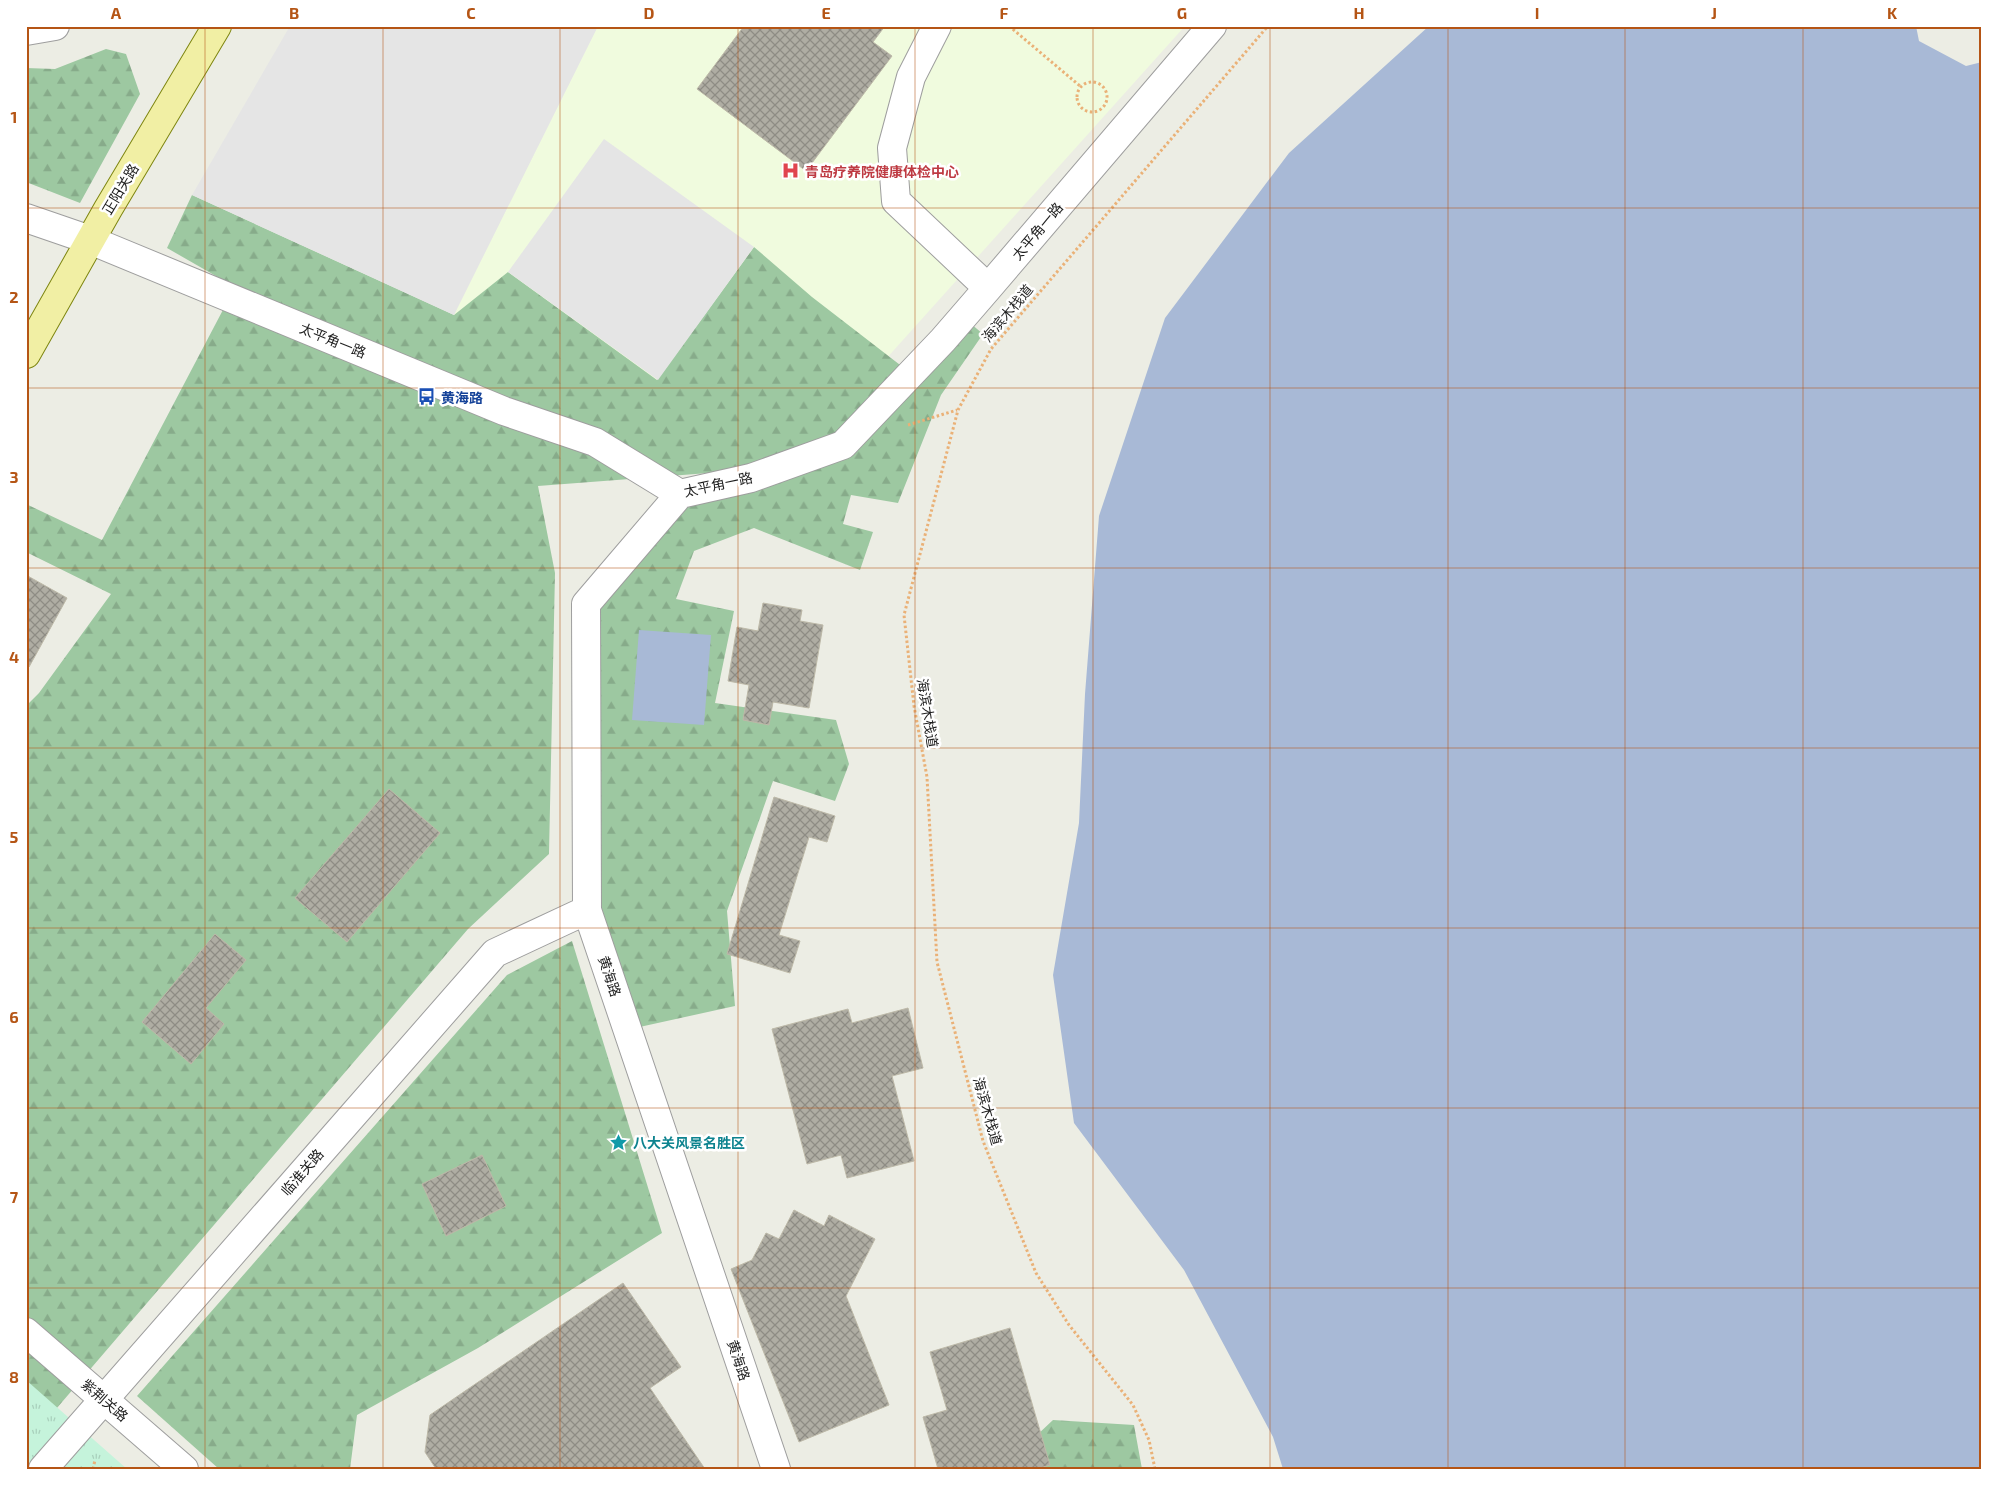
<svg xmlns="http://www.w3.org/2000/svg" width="2008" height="1495" viewBox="0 0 2008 1495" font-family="'Exo 2','Noto Sans SC',sans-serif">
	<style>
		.education { fill: #f0fbde }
		.forest { fill: url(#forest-firs) }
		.park { fill: url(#park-tufts) }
		.parking { fill: #e5e5e5 }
		.water { fill: #a8b9d6 }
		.building { fill: url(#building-cross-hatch); stroke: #bdb9a8 }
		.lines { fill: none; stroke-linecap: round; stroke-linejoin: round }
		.minor-casing { stroke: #9e9e9e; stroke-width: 30 }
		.major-casing { stroke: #7e8610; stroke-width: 30 }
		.path { stroke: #eab177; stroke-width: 3; stroke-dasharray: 2.5 2.5; stroke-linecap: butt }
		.minor { stroke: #fff; stroke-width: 28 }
		.major { stroke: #f1efa4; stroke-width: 28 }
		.grid { fill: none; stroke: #b55515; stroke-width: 1; stroke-opacity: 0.55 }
		.labels { text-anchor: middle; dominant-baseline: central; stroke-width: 5; stroke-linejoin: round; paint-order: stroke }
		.health-label { font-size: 14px; font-weight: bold; fill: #be3a42; stroke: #fff; text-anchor: start }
		.street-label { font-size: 14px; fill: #1d1d1d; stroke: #fff }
		.transit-label { font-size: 14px; font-weight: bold; fill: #164399; stroke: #fff; text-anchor: start }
		.culture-label { font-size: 14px; font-weight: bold; fill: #0d838f; stroke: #fff; text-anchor: start }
		.neatline { fill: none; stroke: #b55515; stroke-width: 2 }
		.grid-label { font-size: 16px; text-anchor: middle; font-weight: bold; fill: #b55515 }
	</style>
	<defs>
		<pattern id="forest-firs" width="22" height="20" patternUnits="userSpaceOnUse" patternTransform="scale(1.25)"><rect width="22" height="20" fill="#9dc8a1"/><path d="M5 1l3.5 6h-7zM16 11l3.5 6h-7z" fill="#87ab8a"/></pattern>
		<pattern id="park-tufts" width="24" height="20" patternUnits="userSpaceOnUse" patternTransform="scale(1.25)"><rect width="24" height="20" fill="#c5f3db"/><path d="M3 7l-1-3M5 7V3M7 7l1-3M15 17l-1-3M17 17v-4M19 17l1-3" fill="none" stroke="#a9d0bc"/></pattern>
		<pattern id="building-cross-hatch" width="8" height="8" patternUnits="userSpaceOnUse" patternTransform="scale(1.25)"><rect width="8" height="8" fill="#afada3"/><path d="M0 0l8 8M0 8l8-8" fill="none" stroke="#8e8c84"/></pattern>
	</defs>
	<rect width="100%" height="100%" fill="#ecede4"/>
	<!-- education -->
	<path class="education" d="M598 26H1185L832 419 433 356Z"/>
	<!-- forest -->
	<path class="forest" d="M106 49 126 54 140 94 80 203 26 182V68L55 69Z
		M192 195 454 315 508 272 657 380 754 247 812 297 904 368 833 437 748 470 538 486 555 573 549 854 468 929 26 1444V706L39 693 111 594 26 552V504L102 540 235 287 167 248Z
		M970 323 983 334 941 395 898 503 851 495 843 524 873 532 860 570 754 528 694 551 676 599 734 611 715 703 836 720 849 764 835 801 773 781 727 911 735 1006 635 1028 594 909 593 608 684 501 840 455Z
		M572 941 662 1233 478 1348 357 1415 350 1469H219L137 1396 507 975Z
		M1053 1420 1134 1425 1142 1469H1001Z"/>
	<!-- park -->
	<path class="park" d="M26 1380 127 1469H26Z"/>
	<!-- parking -->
	<path class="parking" d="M290 26H598L454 315 192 195Z
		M604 139 754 247 658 380 508 272Z"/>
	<!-- water -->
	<path class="water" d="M1429 26H1916L1919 41 1966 66 1982 62V1469H1283L1273 1437 1184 1270 1074 1123 1053 975 1079 823 1085 694 1099 516 1165 318 1289 153Z
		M639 630 711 635 704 725 632 720Z"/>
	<!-- building -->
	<path class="building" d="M744 26H885L873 42 892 56 806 171 697 89Z
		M26 575 67 598 29 667 26 665Z
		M763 603 802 610 800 621 823 625 809 708 773 702 769 725 743 720 749 685 728 681 737 627 758 631Z
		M389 789 440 833 347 942 295 898Z
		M774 797 835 816 827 842 809 837 779 935 800 941 790 973 727 954Z
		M215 934 246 960 206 1008 224 1024 191 1064 142 1022Z
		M908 1008 923 1068 892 1076 914 1161 847 1178 841 1155 807 1164 772 1029 848 1009 852 1023Z
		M482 1155 506 1206 446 1236 422 1184Z
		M794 1210 824 1226 829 1215 875 1239 846 1296 889 1405 799 1442 731 1269 752 1260 766 1233 779 1239Z
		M623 1283 681 1367 650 1388 705 1469H436L425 1452 430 1415Z
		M1010 1328 1050 1465 1036 1469H938L923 1417 947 1410 930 1352Z"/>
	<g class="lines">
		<defs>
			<path id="minor" d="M937 26 911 77 892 148 896 201 988 288
				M26 31 55 26
				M26 218 90 240 504 411 595 442 680 494 751 478 843 445 943 340 988 288 1212 26
				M680 494 586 604 587 910 776 1469
				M26 1332 184 1469
				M43 1469 495 953 587 910"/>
			<path id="major" d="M26 354 108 209 217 26"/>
		</defs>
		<!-- minor casing -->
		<use href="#minor" class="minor-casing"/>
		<!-- major casing -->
		<use href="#major" class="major-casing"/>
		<!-- path -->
		<path class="path" d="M1009 26 1080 86
			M1077 97a15 15 0 1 1 30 0a15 15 0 1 1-30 0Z
			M908 425 957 410
			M93 1469 95 1460
			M1155 1469 1149 1440 1133 1405 1069 1325 1036 1273 983 1141 937 962 927 777 914 706 904 615 958 410 991 349 1268 26"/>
		<!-- minor -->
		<use href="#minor" class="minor"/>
		<!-- major -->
		<use href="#major" class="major"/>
	</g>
	<!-- grid -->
	<path class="grid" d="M205 26V1469M383 26V1469M560 26V1469M738 26V1469M915 26V1469M1093 26V1469M1270 26V1469M1448 26V1469M1625 26V1469M1803 26V1469M26 208H1982M26 388H1982M26 568H1982M26 748H1982M26 928H1982M26 1108H1982M26 1288H1982"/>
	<!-- icons -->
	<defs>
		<symbol id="hospital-bare" viewBox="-9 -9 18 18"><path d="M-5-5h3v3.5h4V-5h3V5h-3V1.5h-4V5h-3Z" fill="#e0444e" stroke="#fff" stroke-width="2.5" paint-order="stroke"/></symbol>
		<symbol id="bus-bare" viewBox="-9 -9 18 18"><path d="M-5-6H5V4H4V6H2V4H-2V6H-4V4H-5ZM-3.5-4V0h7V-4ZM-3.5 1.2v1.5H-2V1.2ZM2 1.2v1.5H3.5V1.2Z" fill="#1a4fb4" stroke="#fff" stroke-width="2.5" paint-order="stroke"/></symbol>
		<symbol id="sight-bare" viewBox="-9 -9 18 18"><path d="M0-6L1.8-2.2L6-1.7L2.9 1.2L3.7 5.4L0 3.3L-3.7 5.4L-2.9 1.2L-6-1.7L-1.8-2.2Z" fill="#0f9aa8" stroke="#fff" stroke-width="2.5" paint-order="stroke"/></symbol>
	</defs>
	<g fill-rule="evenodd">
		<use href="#hospital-bare" x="778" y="158" width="25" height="25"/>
		<use href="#bus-bare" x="414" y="384" width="25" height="25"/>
		<use href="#sight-bare" x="606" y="1130" width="25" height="25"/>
	</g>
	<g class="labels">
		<!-- health labels -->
		<g class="health-label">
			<text x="805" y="171">青岛疗养院健康体检中心</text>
		</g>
		<!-- street labels -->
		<g class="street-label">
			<text transform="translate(120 189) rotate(-59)">正阳关路</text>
			<text transform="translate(1037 231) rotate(-50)">太平角一路</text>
			<text transform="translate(1007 313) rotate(-50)">海滨木栈道</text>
			<text transform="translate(333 340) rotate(22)">太平角一路</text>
			<text transform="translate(718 484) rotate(-12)">太平角一路</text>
			<text transform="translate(928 713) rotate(81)">海滨木栈道</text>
			<text transform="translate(610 976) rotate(71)">黄海路</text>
			<text transform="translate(988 1111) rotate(74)">海滨木栈道</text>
			<text transform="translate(302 1172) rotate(-49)">临淮关路</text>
			<text transform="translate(739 1360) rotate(71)">黄海路</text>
			<text transform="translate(105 1400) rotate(41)">紫荆关路</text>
		</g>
		<!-- transit labels -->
		<g class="transit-label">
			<text x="441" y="397">黄海路</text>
		</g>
		<!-- culture labels -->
		<g class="culture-label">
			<text x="633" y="1142">八大关风景名胜区</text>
		</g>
	</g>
	<!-- border -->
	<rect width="2008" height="1495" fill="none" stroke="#ffffff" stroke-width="55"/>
	<rect x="28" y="28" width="1952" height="1440" class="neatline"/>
	<g class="grid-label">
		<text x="116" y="19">A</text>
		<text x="294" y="19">B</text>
		<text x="471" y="19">C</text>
		<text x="649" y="19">D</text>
		<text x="826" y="19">E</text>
		<text x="1004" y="19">F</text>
		<text x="1182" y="19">G</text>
		<text x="1359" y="19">H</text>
		<text x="1537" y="19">I</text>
		<text x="1714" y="19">J</text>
		<text x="1892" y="19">K</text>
		<text x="14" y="123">1</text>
		<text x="14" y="303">2</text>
		<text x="14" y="483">3</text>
		<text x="14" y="663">4</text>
		<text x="14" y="843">5</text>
		<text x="14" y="1023">6</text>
		<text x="14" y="1203">7</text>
		<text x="14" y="1383">8</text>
	</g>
</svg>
